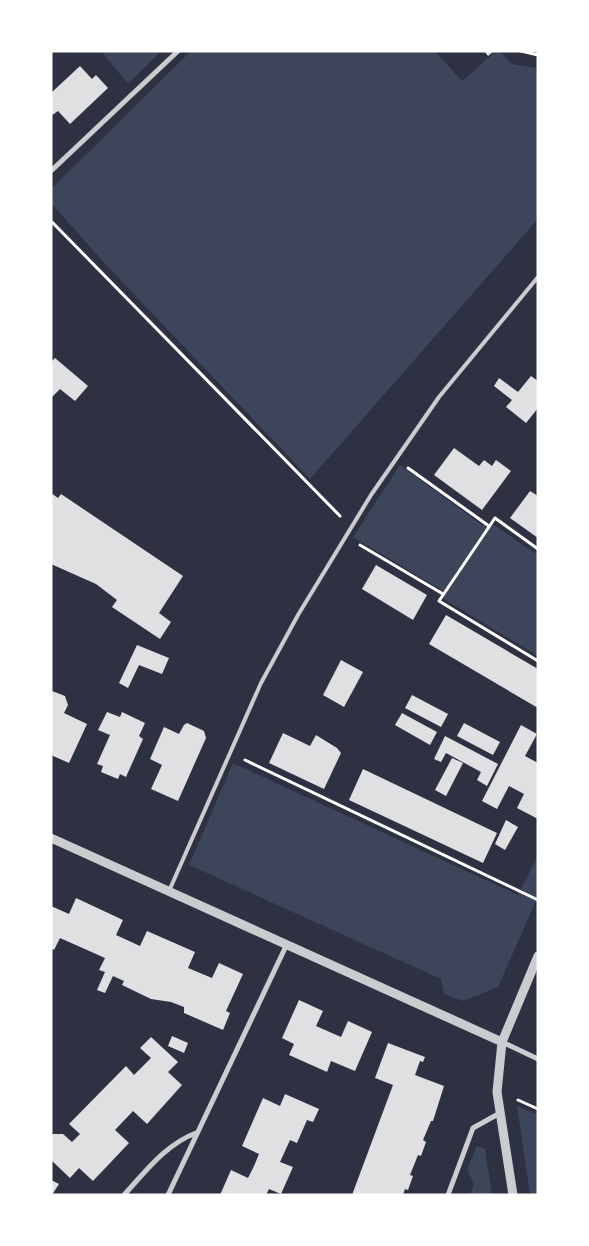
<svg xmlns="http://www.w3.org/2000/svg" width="589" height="1246" viewBox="0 0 589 1246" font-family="'Varela Round',sans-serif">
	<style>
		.green { fill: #3c4559 }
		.building { fill: #e0e0e3 }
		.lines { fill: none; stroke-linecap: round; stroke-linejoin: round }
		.path { stroke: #fff; stroke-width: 3 }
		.service { stroke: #caccd0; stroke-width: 4 }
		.minor { stroke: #caccd0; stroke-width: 5 }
		.tertiary { stroke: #caccd0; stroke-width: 9 }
	</style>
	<rect width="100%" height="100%" fill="#2d3142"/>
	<!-- green -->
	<path class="green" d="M101 51H161L128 84Z
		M191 51H435L462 81 496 51H500L512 64 538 68V219L310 479 107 266 51 203V189Z
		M400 465 482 525H494L538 555V656L444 599 440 589 353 537Z
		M233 763 518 895 538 855V896L498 987 463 1001 444 994 441 979 189 865Z
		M517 1106 538 1115V1195H530Z
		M477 1146 485 1149 492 1195H470L474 1184 467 1169Z"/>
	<!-- building -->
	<path class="building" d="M484 51H494L488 56Z
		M80 66 92 79 96 75 108 88 70 124 58 111 51 116V93Z
		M55 358 88 386 75 401 60 389 51 398V362Z
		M531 376 538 381V408L526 423 506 407 512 400 494 386 499 378 518 392Z
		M454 448 479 466 484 460 492 466 496 460 511 471 482 510 434 475Z
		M530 491 538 496V538L510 518Z
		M51 493 58 498 61 494 183 576 159 613 171 622 160 639 112 607 117 600 96 584 51 564Z
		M376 565 427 595 413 620 362 589Z
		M446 615 538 669V708L429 644Z
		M137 645 169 658 162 674 139 665 128 688 119 683Z
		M341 660 363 672 344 707 323 695Z
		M52 691 65 696 68 705 64 713 87 724 69 763 51 755Z
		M412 695 448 714 441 727 405 708Z
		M107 712 120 717 122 712 145 723 139 736 143 739 126 777 120 774 118 779 101 772 103 766 97 764 110 735 98 730Z
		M402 713 437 732 430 745 395 725Z
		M187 723 204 731 206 738 178 801 151 789 162 765 150 759 164 727 179 734 184 725Z
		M464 723 500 742 493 755 457 736Z
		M521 725 537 734 525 756 538 763V819L517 808 524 794 509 786 497 809 482 801Z
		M283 733 310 746 316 735 337 748 341 753 324 789 269 763Z
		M445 736 498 764 487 786 477 780 481 772 446 753 441 762 434 759Z
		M452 758 463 763 446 796 435 790Z
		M363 769 497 833 483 863 349 800Z
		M506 820 518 827 505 850 495 844Z
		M76 898 123 920 116 935 140 946 147 931 195 952 188 968 212 978 219 963 243 974 226 1011 230 1013 223 1030 184 1013V1007L171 1002 151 999 122 985 124 981 113 976 105 993 97 990 105 972 99 970 105 958 60 938 54 950 51 948V906L69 914Z
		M299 1000 323 1011 316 1026 341 1037 348 1021 372 1032 355 1071 331 1061 327 1072 289 1055 294 1044 282 1038Z
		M172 1036 188 1043 184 1053 168 1046Z
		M151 1037 178 1062 168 1072 182 1085 147 1124 133 1111 115 1130 129 1143 93 1181 79 1168 70 1178 51 1160V1134H63L72 1142 80 1134 69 1124 126 1066 134 1075 151 1058 140 1048Z
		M388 1043 425 1057 423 1062 420 1061 415 1075 444 1086 433 1121H431L423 1140 426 1142 421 1156 418 1155 410 1175 413 1176 408 1190 405 1189 403 1195H352L393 1085 375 1078Z
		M285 1094 319 1109 313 1122 307 1120 297 1143 290 1140 280 1162 293 1167 281 1194 269 1189 266 1195H220L231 1170 248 1178 254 1166 259 1154 242 1146 263 1098 280 1106Z
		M51 1180 59 1184 52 1195H51Z"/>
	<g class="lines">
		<!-- path -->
		<path class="path" d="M521 51 538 55
			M51 221 340 516
			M408 468 489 526
			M360 545 443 594
			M538 549 495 518 439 601 538 661
			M245 760 538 900
			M518 1100 538 1109"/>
		<!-- service -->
		<path class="service" d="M169 891 261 683 298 615 371 495 439 397 538 277"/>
		<!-- minor -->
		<path class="minor" d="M51 171 178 51
			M502 1042 538 1059
			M124 1195C145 1172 166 1144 196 1133
			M168 1195 287 944
			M448 1195 473 1128 500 1113"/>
		<!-- tertiary -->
		<path class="tertiary" d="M51 838 502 1042
			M513 1195 497 1092 502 1042 538 956"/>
	</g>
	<!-- border -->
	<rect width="589" height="1246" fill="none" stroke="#ffffff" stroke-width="105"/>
</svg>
